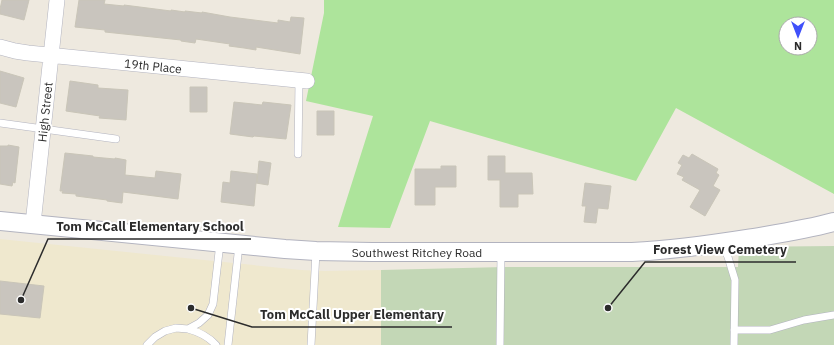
<svg xmlns="http://www.w3.org/2000/svg" width="834" height="345" viewBox="0 0 834 345" font-family="'IBM Plex Sans',sans-serif">
	<style>
		.education { fill: #efe8ce }
		.green { fill: #ade49b; fill-rule: evenodd }
		.cemetery { fill: #c3d7b6 }
		.building { fill: #c9c5be; stroke: #c9c5b8 }
		.lines { fill: none; stroke-linecap: round; stroke-linejoin: round }
		.service-casing { stroke: #b2b3bf; stroke-width: 8 }
		.minor-casing { stroke: #b2b3bf; stroke-width: 16 }
		.tertiary-casing { stroke: #b2b3bf; stroke-width: 20 }
		.service { stroke: #fff; stroke-width: 7 }
		.minor { stroke: #fff; stroke-width: 15 }
		.tertiary { stroke: #fff; stroke-width: 18 }
		.labels { text-anchor: middle; dominant-baseline: central; stroke-width: 4; stroke-linejoin: round; paint-order: stroke }
		.street-label { font-size: 12px; fill: #2c2c2c; stroke: #fff }
		.leader { fill: none; stroke: #2c2c2c; stroke-width: 1.5 }
		.callout-dot { fill: #2c2c2c; stroke: #fff; stroke-width: 1.5 }
		.callout-label { font-size: 13px; text-anchor: middle; font-weight: bold; fill: #2c2c2c; stroke: #fff; stroke-width: 4; stroke-linejoin: round; paint-order: stroke }
	</style>
	<rect width="100%" height="100%" fill="#eee9df"/>
	<!-- education -->
	<path class="education" d="M0 239 301 270 325 271 381 270V345H0Z"/>
	<!-- green -->
	<path class="green" d="M324 0H834V194L676 108 636 181 430 121 390 228 338 227 373 116 306 101 324 13ZM786 24H810V48H786Z"/>
	<!-- cemetery -->
	<path class="cemetery" d="M834 246V345H381V270L504 267H738L739 247Z"/>
	<!-- building -->
	<path class="building" d="M2 0H29L24 20 0 14V9Z
		M79 0H105L104 4 124 6V5L171 11V10L185 12V11L202 13V12L230 17 278 23V20L290 22 291 17 304 18 300 54 256 47V50L244 48 229 46 230 44 196 39 195 43 181 41V40L105 32V30L75 27Z
		M0 71 24 78 16 107 0 103Z
		M70 81 98 85V88L128 90 126 120 99 118 100 116 66 111Z
		M190 87H207V112H190Z
		M234 102 262 105 263 102 291 105 286 139 254 136 253 137 230 134Z
		M317 111H334V135H317Z
		M8 145 19 147 15 183 13 182 12 186 0 184V146H8Z
		M65 153 93 156V157L115 159V158L126 160 125 175 155 178 156 171 181 174 178 199 123 192 122 203 107 201V200L76 196V194L62 193 63 191H60Z
		M692 154 718 169 716 173 719 175 713 186 720 190 705 216 690 207 700 190 682 180 684 177 677 174 682 165 678 163 683 155 689 158Z
		M488 156H505V173H532L533 194H518V207H500V180H488Z
		M259 161 271 163 268 185 256 183 254 206 221 202 223 182 230 183 231 171 257 174V182Z
		M441 166H456V187H435V205H415V169H441Z
		M585 183 611 186 608 209 598 208 596 223 584 222 586 206H582Z
		M0 281 44 286 40 318 0 314Z"/>
	<g class="lines">
		<defs>
			<path id="service" d="M0 123 116 139
				M298 154 299 81
				M722 243 728 257 735 280 734 345
				M188 329C199 332 208 336 216 345
				M734 330H770L804 320 834 315
				M147 345 155 337 165 331 176 328 188 329 199 323 208 315 213 304 220 243
				M228 345 239 245
				M311 345 316 252
				M500 345 501 252"/>
			<path id="minor" d="M0 47 15 51 28 53 307 81
				M33 224 57 0"/>
			<path id="tertiary" d="M0 221 285 249 316 251 372 252H632C670 250 709 245 747 239 776 234 805 230 834 222"/>
		</defs>
		<!-- service casing -->
		<use href="#service" class="service-casing"/>
		<!-- minor casing -->
		<use href="#minor" class="minor-casing"/>
		<!-- tertiary casing -->
		<use href="#tertiary" class="tertiary-casing"/>
		<!-- service -->
		<use href="#service" class="service"/>
		<!-- minor -->
		<use href="#minor" class="minor"/>
		<!-- tertiary -->
		<use href="#tertiary" class="tertiary"/>
	</g>
	<g class="labels">
		<!-- street labels -->
		<g class="street-label">
			<text transform="translate(153 66) rotate(6)">19th Place</text>
			<text transform="translate(45 112) rotate(-84)">High Street</text>
			<text x="417" y="252">Southwest Ritchey Road</text>
		</g>
	</g>
	<!-- callouts -->
	<path class="leader" d="M21 300L48 239H251M608 308L645 262H796M191 308L252 327H452"/>
	<g class="callout-dot">
		<circle cx="21" cy="300" r="4"/>
		<circle cx="608" cy="308" r="4"/>
		<circle cx="191" cy="308" r="4"/>
	</g>
	<g class="callout-label">
		<text x="150" y="231">Tom McCall Elementary School</text>
		<text x="720" y="254">Forest View Cemetery</text>
		<text x="352" y="319">Tom McCall Upper Elementary</text>
	</g>
	<!-- north arrow -->
	<g transform="translate(798 36) rotate(180)"><circle r="19" fill="#ffffff" stroke="#ababab"/>
	<path d="M0-3L7 15L0 10L-7 15Z" fill="#3f50fa"/>
	<text y="-6" font-size="11" font-weight="bold" text-anchor="middle" fill="#2c2c2c">N</text>
	</g>
</svg>
